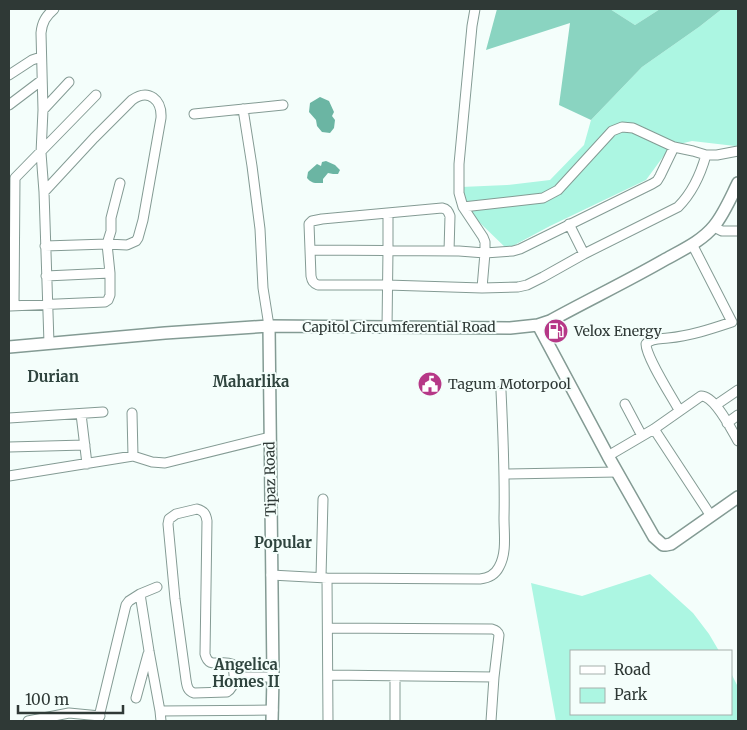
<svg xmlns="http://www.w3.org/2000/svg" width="747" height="730" viewBox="0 0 747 730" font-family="Merriweather,serif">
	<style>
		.green { fill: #acf6e2 }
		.forest { fill: #8ad4c1 }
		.water { fill: #6bb5a3 }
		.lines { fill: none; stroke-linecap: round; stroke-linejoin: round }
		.street-casing { stroke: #849b94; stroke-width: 11 }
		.secondary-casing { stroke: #849b94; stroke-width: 14 }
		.street { stroke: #fff; stroke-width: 9 }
		.secondary { stroke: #fff; stroke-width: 11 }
		.labels { text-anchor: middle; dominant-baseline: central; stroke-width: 4; stroke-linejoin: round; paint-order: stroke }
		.street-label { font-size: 14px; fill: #2f3936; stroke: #f4fefb }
		.poi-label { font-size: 14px; fill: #2f3936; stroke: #f4fefb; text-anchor: start }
		.neighbourhood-label { font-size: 15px; font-weight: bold; fill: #2f443e; stroke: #f4fefb }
	</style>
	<rect width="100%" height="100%" fill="#f4fefb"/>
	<!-- green -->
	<path class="green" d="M610 9H660L635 25Z
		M722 9H738V145L735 146 692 141 671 146 646 180 550 226 507 249 479 222 470 211 461 187 507 185 550 180 584 145 591 120 642 67 699 27Z
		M650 574 693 613 709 634 719 651H571V714H731V673L738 687V721H556L531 583 582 596Z"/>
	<!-- forest -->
	<path class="forest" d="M497 9H610L635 25 660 9H722L699 27 642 67 591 120 559 105 570 23 486 50Z"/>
	<!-- water -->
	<path class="water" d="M320 97 329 101 334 112 332 116 335 120 334 128 330 133 322 132 317 126 316 120 309 112 310 103Z
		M326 161 335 165 340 170 338 174H333L328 173 323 179V183C316 183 312 184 307 178L308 172 317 164 321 166 322 162Z"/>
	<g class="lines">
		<defs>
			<path id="street" d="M475 9 472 26 459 164V193L463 207 483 237 485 242V253L513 251 520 249 652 184 657 181 660 176 674 147
				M9 75 32 60 41 57
				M9 105 42 80
				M243 109 252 166 260 229 263 288 269 326
				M43 110 69 82
				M194 114 283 105
				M44 192 94 138 132 100C149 88 162 100 161 118L143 220 138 238 136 241 127 245 107 244 45 246
				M463 207 543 198 558 190 612 131 622 127 633 128 674 147 693 151 706 155H717L738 151
				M569 224 584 254
				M714 227 722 231H738
				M310 250 459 251 485 253 482 288
				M449 251 450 216C448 211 447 209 442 208L322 219 312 221 309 224 311 276C312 281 313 283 318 285H387L482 288 518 287 527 285 543 277 584 254 678 207C692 193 701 173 706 155
				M46 276 110 273
				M10 306 105 302 108 300 110 295V273L107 244 111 231V218L120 183
				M14 306 15 178 96 95
				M387 328 388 250V213
				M49 343 44 192 41 153 43 110 41 33C42 22 46 16 54 9
				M625 404 642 436
				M716 405 738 390
				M679 410C672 397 646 357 646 344 651 338 660 339 668 338 690 336 711 329 732 322L692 244
				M132 413 133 456
				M81 414 87 464
				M9 418 103 412
				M727 423 738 415
				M654 429 711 516
				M9 447 85 445
				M608 456 654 429 701 396C715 396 731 429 738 441
				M505 474 617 472
				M9 476 133 456 152 462 165 463 270 437
				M197 509C204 511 206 514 207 521L205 654C209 670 220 659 232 664 235 673 236 686 227 692L194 693C188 691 187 687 186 680L175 599 168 524 169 519 176 514Z
				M271 575 327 578 480 579C489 578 495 575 499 567 507 553 504 534 504 518 505 476 503 433 501 391
				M321 577 323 499
				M327 578 328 721
				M140 594 157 587
				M328 628 492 629C496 630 498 631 499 635L494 677 491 721
				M328 675 494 677
				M395 676V721
				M234 677H273
				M136 698 148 654
				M28 721 69 713 100 716
				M98 721 126 605 129 601 140 594 149 651 160 711
				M161 721 160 711 273 710"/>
			<path id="secondary" d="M538 325 608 456 654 537 663 545H666L671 544 738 497
				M269 326 273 677 272 721
				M9 347 165 333 269 326 510 328 538 325 550 321C588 300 628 281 666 259 682 250 702 241 714 226 724 214 731 197 738 183"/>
		</defs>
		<!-- street casing -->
		<use href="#street" class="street-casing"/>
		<!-- secondary casing -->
		<use href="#secondary" class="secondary-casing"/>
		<!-- street -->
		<use href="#street" class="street"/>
		<!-- secondary -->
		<use href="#secondary" class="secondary"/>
	</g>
	<!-- icons -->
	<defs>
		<symbol id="fuel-disc" viewBox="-11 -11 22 22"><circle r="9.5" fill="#b63887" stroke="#f4fefb"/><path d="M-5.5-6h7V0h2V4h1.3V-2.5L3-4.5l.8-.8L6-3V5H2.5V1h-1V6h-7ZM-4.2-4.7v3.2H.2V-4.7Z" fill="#fff"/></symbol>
		<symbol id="civic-disc" viewBox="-11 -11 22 22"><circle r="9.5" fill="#b63887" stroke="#f4fefb"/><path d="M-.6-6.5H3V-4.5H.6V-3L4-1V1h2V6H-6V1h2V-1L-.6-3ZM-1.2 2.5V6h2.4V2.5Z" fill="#fff"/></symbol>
	</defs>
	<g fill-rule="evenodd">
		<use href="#fuel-disc" x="542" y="317" width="28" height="28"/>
		<use href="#civic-disc" x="416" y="370" width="28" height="28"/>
	</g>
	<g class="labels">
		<!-- street labels -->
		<g class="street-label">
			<text x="399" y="327">Capitol Circumferential Road</text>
			<text transform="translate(270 479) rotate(-91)">Tipaz Road</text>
		</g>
		<!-- poi labels -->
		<g class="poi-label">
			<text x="574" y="331">Velox Energy</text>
			<text x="448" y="384">Tagum Motorpool</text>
		</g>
		<!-- neighbourhood labels -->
		<g class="neighbourhood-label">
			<text x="53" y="376">Durian</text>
			<text x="251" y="381">Maharlika</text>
			<text x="283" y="542">Popular</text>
			<text x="246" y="664">Angelica<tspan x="246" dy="17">Homes II</tspan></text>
		</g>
	</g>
	<!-- border -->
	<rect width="747" height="730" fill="none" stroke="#2f3936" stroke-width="20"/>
	<!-- legend -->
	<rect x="570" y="650" width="162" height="65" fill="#f4fefb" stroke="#a5afac"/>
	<rect x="580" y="666" width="25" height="8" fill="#ffffff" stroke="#a5afac"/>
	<text x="614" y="675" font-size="15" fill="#2f3936">Road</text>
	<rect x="580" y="688" width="25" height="15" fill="#acf6e2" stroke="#a5afac"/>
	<text x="614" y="700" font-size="15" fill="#2f3936">Park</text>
	<!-- scale -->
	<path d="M18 705v8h105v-8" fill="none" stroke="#2f3936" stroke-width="2.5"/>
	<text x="25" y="705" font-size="15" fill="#2f3936" stroke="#f4fefb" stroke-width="4" paint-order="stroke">100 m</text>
</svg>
